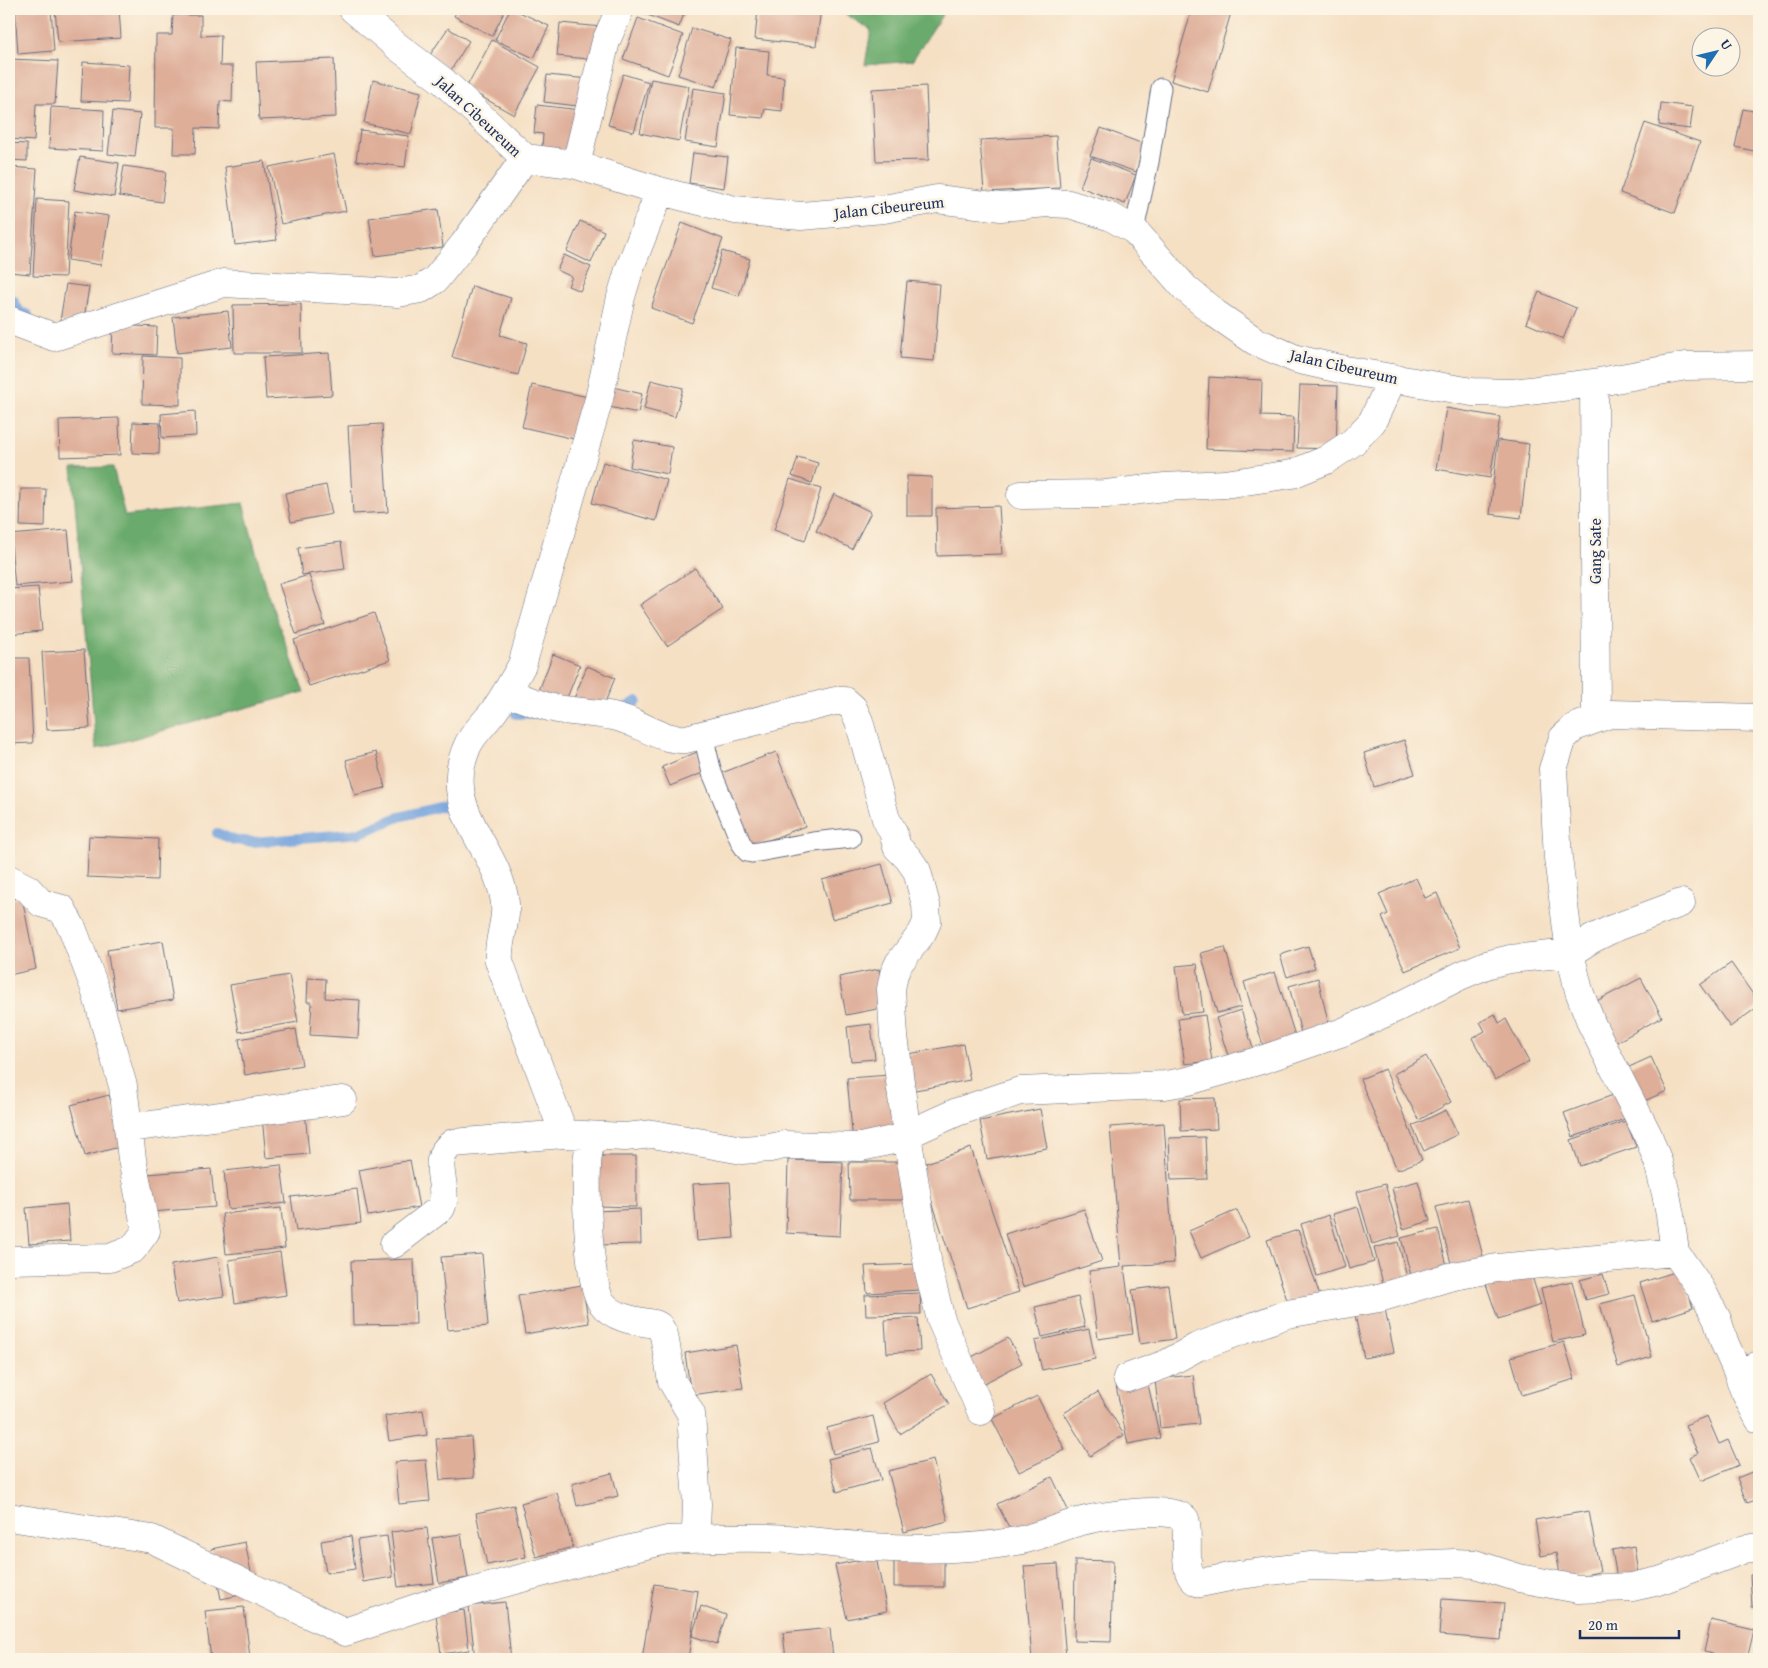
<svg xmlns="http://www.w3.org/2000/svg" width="1768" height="1668" viewBox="0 0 1768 1668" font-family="'Gentium Book Plus',serif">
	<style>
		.forest { fill: #6baa6c; stroke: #436c65 }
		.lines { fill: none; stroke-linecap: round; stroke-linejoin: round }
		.stream { stroke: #73a3dd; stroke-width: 10 }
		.building { fill: #deae99 }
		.service-casing { stroke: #676d82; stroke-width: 21 }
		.minor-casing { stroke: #676d82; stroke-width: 29 }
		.service { stroke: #fff; stroke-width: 19 }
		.minor { stroke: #fff; stroke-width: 28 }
		.labels { text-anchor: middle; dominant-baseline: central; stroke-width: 5; stroke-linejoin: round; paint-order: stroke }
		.street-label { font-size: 16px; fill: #1b2f5e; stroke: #fcf5e5 }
	</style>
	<rect width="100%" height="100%" fill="#fcf5e5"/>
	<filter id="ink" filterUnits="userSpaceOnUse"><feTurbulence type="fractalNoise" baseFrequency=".02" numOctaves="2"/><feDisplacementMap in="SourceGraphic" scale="10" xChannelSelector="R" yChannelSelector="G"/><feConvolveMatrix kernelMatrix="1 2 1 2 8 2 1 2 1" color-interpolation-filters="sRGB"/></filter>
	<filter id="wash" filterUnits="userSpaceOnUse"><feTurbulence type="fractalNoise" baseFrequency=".0096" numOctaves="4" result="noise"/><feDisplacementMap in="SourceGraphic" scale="20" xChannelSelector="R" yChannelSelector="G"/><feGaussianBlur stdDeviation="1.12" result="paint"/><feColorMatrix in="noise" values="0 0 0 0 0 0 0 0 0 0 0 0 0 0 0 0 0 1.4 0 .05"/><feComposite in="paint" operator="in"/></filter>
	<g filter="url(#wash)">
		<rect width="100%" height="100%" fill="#f5e0c4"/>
		<!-- forest -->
		<path class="forest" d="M837 9H946L912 61 865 65 871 30Z
			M113 467 125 516 243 503 266 590 304 692 96 749 72 468Z"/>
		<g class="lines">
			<!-- stream -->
			<path class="stream" d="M9 299 13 300 20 312 28 315
				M619 712 637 701
				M516 714 537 713
				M217 833 234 840 254 842 360 833 399 817 455 803"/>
		</g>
		<g id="blocks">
			<!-- building -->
			<path class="building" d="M15 9H51L54 51 18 54Z
				M55 9H119L121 38 58 42Z
				M458 9H506L492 36 454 16Z
				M510 9H513L549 26 534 58 495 40Z
				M641 9H686L679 27 640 12Z
				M758 9H821L816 46 755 39Z
				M1192 9H1232L1208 92 1171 81Z
				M173 15H201V36L221 35 220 66H233L232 102 220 101 219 129 196 128 195 154H173L174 128H155L156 35H172Z
				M638 18 683 35 668 75 623 59Z
				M9 20H11V50H9Z
				M560 23 602 27 599 60 557 56Z
				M448 28 469 41 448 75 426 61Z
				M692 28 731 40 716 87 678 75Z
				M492 40 540 67 514 115 466 88Z
				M736 48 769 51 767 75 784 77 782 111 765 109 763 118 730 115Z
				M9 59 58 61 55 104H36L34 141 9 139Z
				M334 59 336 117 259 120 256 62Z
				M83 62 129 65 127 103 81 101Z
				M623 74 649 82 634 132 608 125Z
				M547 75 589 79 586 107 544 102Z
				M651 79 689 86 679 141 640 133Z
				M373 80 421 92 411 134 364 123Z
				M926 86 929 160 876 161 872 89Z
				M693 88 726 93 718 147 685 142Z
				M1661 103 1693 107 1690 129 1659 125Z
				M537 105 581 110 570 150 542 148 543 134 534 133Z
				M51 107 104 110 103 151 49 148Z
				M1743 109 1759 112V152L1735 147Z
				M113 111 140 114 135 157 108 154Z
				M1645 123 1700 142 1675 213 1620 193Z
				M1101 128 1146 145 1136 172 1090 156Z
				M360 130 409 136 405 167 356 161Z
				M1056 136 1060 188 984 192 980 140Z
				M9 143 27 144V161L9 160Z
				M693 153 728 157 724 188 689 183Z
				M334 154 346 211 281 224 269 167Z
				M80 157 119 163 114 197 74 190Z
				M1091 158 1136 175 1125 204 1080 187Z
				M264 161 277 240 235 245 225 167Z
				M124 166 166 172 162 202 119 196Z
				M9 167 37 169 30 274 9 272Z
				M37 199 69 201 65 277 33 276Z
				M438 209 443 247 375 256 369 218Z
				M75 211 109 216 101 265 68 260Z
				M580 221 604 231 591 263 567 251Z
				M682 223 723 239 692 323 651 308Z
				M722 251 750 259 739 296 711 288Z
				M564 255 591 267 580 291 568 286 572 277 557 270Z
				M907 281 940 284 934 361 900 358Z
				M66 284 89 287 83 325 60 321Z
				M472 286 511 298 500 335 527 343 518 375 452 357Z
				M1539 292 1576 308 1563 339 1526 323Z
				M301 304 302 353H234L233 305Z
				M228 311 232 347 177 353 173 317Z
				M113 325 157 327 156 355 112 353Z
				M329 353 332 395 266 399 263 357Z
				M143 356 180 358V405L142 404Z
				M1209 377 1262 380 1261 416 1294 417 1293 452 1206 449Z
				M651 380 683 388 675 417 644 409Z
				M532 385 593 398 583 441 522 427Z
				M1300 385 1338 386 1336 449 1297 448Z
				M613 387 642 394 638 413 609 407Z
				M1446 408 1500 417 1490 478 1436 469Z
				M195 411 196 436 162 438 161 414Z
				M119 418 120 455 60 457 59 420Z
				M133 422 160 423 159 454 132 453Z
				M382 424 388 512 353 514 348 426Z
				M634 440 672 447 668 474 630 467Z
				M1498 440 1529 444 1521 518 1490 514Z
				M798 457 818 463 812 483 792 476Z
				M603 462 667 480 656 521 592 503Z
				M907 476 932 477V516H907Z
				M790 479 821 489 805 541 774 530Z
				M326 485 332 514 291 522 285 493Z
				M21 489H46L45 527 20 526Z
				M834 494 871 512 852 549 816 531Z
				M999 506 1002 554 937 556 936 508Z
				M68 530 73 581 15 586 10 535Z
				M341 542 345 569 302 575 298 548Z
				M695 568 723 609 667 646 640 605Z
				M309 575 325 625 296 634 279 584Z
				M38 587 42 631 9 634V589Z
				M374 613 390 660 309 686 294 640Z
				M84 650 90 728 47 730 42 652Z
				M553 654 580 665 565 703 538 693Z
				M9 658H29L33 743 9 744Z
				M587 666 615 678 601 712 573 701Z
				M1404 740 1415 774 1374 787 1364 753Z
				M376 752 385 788 355 795 346 760Z
				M697 752 705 772 670 786 662 767Z
				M776 752 805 826 749 848 719 774Z
				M89 836 158 839 157 880 87 877Z
				M882 864 893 903 832 919 822 880Z
				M1416 878 1425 898 1437 893 1460 948 1405 971 1382 917 1388 914 1379 894Z
				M22 897 36 969 9 975V900Z
				M163 941 173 1000 117 1009 107 950Z
				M1308 946 1315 968 1287 977 1280 955Z
				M1225 947 1241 1007 1217 1013 1201 953Z
				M1731 963 1759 1003V1006L1730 1027 1700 985Z
				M1197 964 1203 1012 1182 1014 1176 966Z
				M879 969 887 1007 846 1015 839 977Z
				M1275 972 1297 1042 1265 1052 1244 982Z
				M289 975 298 1022 239 1032 230 985Z
				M308 978 326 979 325 998 360 1000 358 1038 310 1035 312 1002H307Z
				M1318 978 1329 1026 1301 1033 1289 986Z
				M1641 978 1662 1017 1613 1044 1591 1004Z
				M1241 1010 1256 1058 1231 1065 1216 1018Z
				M1495 1014 1499 1023 1506 1019 1529 1062 1495 1080 1472 1038 1485 1031 1480 1022Z
				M1205 1015 1212 1061 1185 1064 1178 1019Z
				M871 1024 875 1059 851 1061 847 1027Z
				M296 1029 302 1065 245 1075 239 1039Z
				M963 1044 970 1080 910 1091 903 1055Z
				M1426 1056 1451 1102 1419 1120 1394 1074Z
				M1651 1057 1667 1091 1642 1102 1627 1068Z
				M1385 1069 1422 1160 1397 1170 1360 1079Z
				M891 1075 897 1138 853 1142 847 1078Z
				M1616 1094 1625 1119 1573 1137 1564 1113Z
				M109 1095 123 1146 85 1156 71 1105Z
				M1215 1098 1217 1129 1181 1131 1180 1099Z
				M1040 1109 1047 1148 987 1159 980 1121Z
				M1446 1110 1458 1134 1424 1151 1412 1126Z
				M305 1112 309 1154 266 1158 262 1116Z
				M1626 1121 1636 1147 1580 1166 1571 1140Z
				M1164 1123 1174 1263 1124 1266 1133 1334 1098 1339 1089 1271 1121 1267 1110 1127Z
				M1205 1137 1207 1179 1171 1180 1169 1138Z
				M971 1148 1019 1292 967 1308 920 1165Z
				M596 1156H636V1207L596 1206Z
				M410 1160 419 1207 368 1216 359 1170Z
				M788 1160 843 1162 840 1236 786 1233Z
				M849 1162H908L909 1200H850Z
				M281 1165 286 1203 228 1209 224 1171Z
				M211 1169 215 1207 151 1212 147 1174Z
				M1418 1181 1430 1221 1403 1229 1392 1188Z
				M730 1182 734 1238 697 1241 693 1184Z
				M1385 1184 1400 1236 1372 1244 1357 1192Z
				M357 1189 361 1223 296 1231 291 1197Z
				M1468 1199 1484 1260 1452 1267 1436 1207Z
				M67 1204 70 1241 29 1244 26 1208Z
				M1358 1207 1374 1262 1349 1269 1333 1214Z
				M281 1208 285 1248 226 1254 222 1214Z
				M640 1209 641 1244 597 1245 596 1211Z
				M1084 1209 1102 1261 1023 1287 1005 1234Z
				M1237 1210 1249 1237 1201 1258 1189 1231Z
				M1329 1215 1345 1267 1317 1276 1301 1224Z
				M1438 1229 1449 1274 1413 1283 1401 1238Z
				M1298 1230 1321 1299 1290 1309 1267 1240Z
				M1398 1242 1409 1285 1385 1291 1374 1248Z
				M280 1252 286 1295 235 1303 229 1260Z
				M482 1254 488 1326 448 1330 441 1257Z
				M218 1257 224 1296 177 1303 171 1265Z
				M414 1259 416 1324 353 1325 351 1261Z
				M918 1264 920 1290 867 1293 865 1266Z
				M1530 1270 1541 1305 1498 1319 1486 1284Z
				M1681 1270 1693 1308 1652 1321 1640 1283Z
				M1603 1274 1609 1294 1585 1300 1580 1280Z
				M1572 1281 1585 1335 1553 1342 1541 1288Z
				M582 1285 589 1323 525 1334 518 1296Z
				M1168 1285 1175 1339 1140 1344 1132 1290Z
				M920 1293 921 1314 866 1315 865 1295Z
				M1635 1295 1652 1357 1618 1367 1600 1304Z
				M1078 1297 1085 1327 1042 1337 1035 1307Z
				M1385 1309 1394 1352 1364 1358 1355 1315Z
				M918 1318 920 1351 887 1353 885 1320Z
				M1089 1329 1095 1359 1042 1370 1035 1341Z
				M1008 1338 1022 1363 977 1387 964 1361Z
				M1564 1342 1575 1379 1522 1395 1511 1357Z
				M736 1345 743 1388 691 1395 685 1353Z
				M931 1374 949 1404 900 1434 883 1403Z
				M1193 1375 1199 1424 1160 1428 1155 1379Z
				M1147 1380 1160 1438 1128 1444 1116 1386Z
				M1098 1392 1124 1435 1090 1456 1064 1413Z
				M1037 1396 1065 1450 1019 1472 992 1419Z
				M423 1410 427 1435 389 1441 385 1416Z
				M873 1416 879 1442 833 1454 827 1428Z
				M1707 1416 1719 1444 1728 1440 1739 1465 1701 1481 1690 1457 1698 1453 1685 1425Z
				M471 1437 474 1478 440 1480 436 1439Z
				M872 1448 881 1480 837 1492 828 1459Z
				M426 1460 430 1501 399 1504 395 1462Z
				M933 1460 948 1521 904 1532 888 1471Z
				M1759 1469V1499L1747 1503 1737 1478Z
				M612 1473 618 1496 577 1506 572 1484Z
				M1052 1477 1068 1510 1014 1537 997 1504Z
				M557 1493 573 1547 536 1557 521 1503Z
				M514 1505 526 1557 487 1565 476 1513Z
				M1589 1511 1600 1572 1561 1579 1556 1553 1541 1556 1535 1520Z
				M427 1528 434 1583 398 1587 391 1532Z
				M461 1534 468 1578 439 1583 432 1538Z
				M351 1536 355 1569 326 1573 321 1541Z
				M387 1536 393 1577 363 1582 357 1540Z
				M245 1542 255 1592 221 1599 211 1549Z
				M1634 1546 1639 1581 1618 1584 1612 1550Z
				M876 1557 887 1611 847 1619 835 1565Z
				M894 1560 944 1561V1587H894Z
				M1075 1560 1113 1561 1111 1642 1074 1641Z
				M1058 1564 1066 1659H1032L1024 1566Z
				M1759 1574V1607H1752L1750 1575Z
				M654 1584 698 1591 688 1659H642Z
				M1442 1599 1504 1603 1501 1640 1439 1635Z
				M505 1602 511 1659H475L469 1606Z
				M701 1606 726 1615 717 1644 692 1636Z
				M244 1607 250 1658 211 1659 205 1611Z
				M464 1610 469 1650 441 1654 436 1614Z
				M1711 1620 1754 1630 1747 1659H1735L1704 1652Z
				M830 1628 833 1659H786L783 1633Z"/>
		</g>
	</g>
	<g filter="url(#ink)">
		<use href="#blocks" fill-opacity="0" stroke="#676d82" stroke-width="1"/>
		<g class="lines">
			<defs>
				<path id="service" d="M1134 230 1149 162 1161 88
					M703 735 712 773 741 843 747 852 752 853 813 842 851 838"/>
				<path id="minor" d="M353 9 398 47 443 81 525 158 573 164 660 191 735 210 801 216 884 209 937 199 1001 207 1048 203 1069 204 1111 217 1134 230 1185 288 1216 314 1255 341 1296 359 1345 370 1472 392 1513 393 1594 383 1686 366 1759 365
					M573 164 579 152 606 41 620 9
					M9 320 54 337 224 283 398 293 421 289 435 280 464 244 525 158
					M1594 383 1596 719
					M1021 495 1106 494 1165 487 1225 484 1292 474 1326 460 1353 442 1372 422 1393 378
					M508 692C526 700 543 707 563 710 580 712 597 713 613 716 639 721 659 741 686 739L835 701H845L853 708 859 721 886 819 893 832 897 847 908 858 917 871 926 905 927 922 922 933 899 963 894 974 891 989 894 1036 907 1135 929 1272 941 1320 981 1411
					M1759 718 1610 714 1575 727 1563 738 1553 769 1558 858 1570 953 1579 991 1592 1025 1648 1135 1658 1162 1666 1194 1670 1215 1675 1252 1701 1289 1717 1319 1725 1344 1738 1373 1759 1365
					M9 879 28 889 41 903 62 909 73 930 94 986 123 1086 132 1159 146 1231 133 1249 110 1258 9 1260
					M128 1128 343 1100
					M564 1134 499 961C497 939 509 919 504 897 494 843 440 809 467 747 472 734 486 722 494 711 505 696 513 681 522 665L599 399 621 297 629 270 660 191
					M394 1244 441 1208C451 1186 427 1161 453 1143L564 1134 625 1137 653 1134 742 1150 770 1148 784 1145 861 1147 897 1139 957 1112 1020 1091 1165 1085 1188 1081 1261 1060 1343 1032 1398 1007 1462 975 1486 965 1510 959 1570 953 1592 939 1612 929 1681 903
					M1738 1373 1744 1390 1759 1419
					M1127 1378 1166 1364 1197 1347 1287 1314 1379 1298 1449 1277 1497 1268 1675 1252
					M9 1517 152 1539 345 1632 434 1602 626 1550 667 1540 689 1539 696 1530 697 1504 691 1414 672 1381 664 1335 659 1326 655 1324C637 1321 614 1319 602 1303 588 1285 586 1192 587 1166 587 1156 590 1146 591 1136
					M689 1539C715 1538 742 1537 768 1538 802 1539 836 1544 870 1547 918 1550 969 1550 1017 1541 1038 1537 1057 1528 1078 1522 1096 1517 1172 1504 1185 1519 1191 1538 1179 1577 1200 1583L1239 1575 1311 1566 1355 1567 1455 1563 1475 1564 1519 1578 1578 1589 1632 1587 1659 1581 1745 1549 1759 1547"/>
			</defs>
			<!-- service casing -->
			<use href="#service" class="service-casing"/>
			<!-- minor casing -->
			<use href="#minor" class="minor-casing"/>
			<!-- service -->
			<use href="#service" class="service"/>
			<!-- minor -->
			<use href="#minor" class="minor"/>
		</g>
	</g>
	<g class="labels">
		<!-- street labels -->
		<g class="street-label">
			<text transform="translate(479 116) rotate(43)">Jalan Cibeureum</text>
			<text transform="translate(889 207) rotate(-6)">Jalan Cibeureum</text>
			<text transform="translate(1344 366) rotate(13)">Jalan Cibeureum</text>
			<text transform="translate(1595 551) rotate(-90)">Gang Sate</text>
		</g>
	</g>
	<!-- margin -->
	<rect width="1768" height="1668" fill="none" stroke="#fcf5e5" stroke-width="30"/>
	<!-- north arrow -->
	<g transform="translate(1716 52) rotate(55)"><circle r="24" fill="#fcf5e5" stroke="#a2a6af"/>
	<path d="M0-4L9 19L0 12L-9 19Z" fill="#1f6fb2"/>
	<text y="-8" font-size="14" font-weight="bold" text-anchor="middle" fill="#1b2f5e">U</text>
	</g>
	<!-- scale -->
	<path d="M1580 1630v8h99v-8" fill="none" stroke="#1b2f5e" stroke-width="2.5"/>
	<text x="1588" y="1630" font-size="15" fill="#1b2f5e" stroke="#fcf5e5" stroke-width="4" paint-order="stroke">20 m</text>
</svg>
